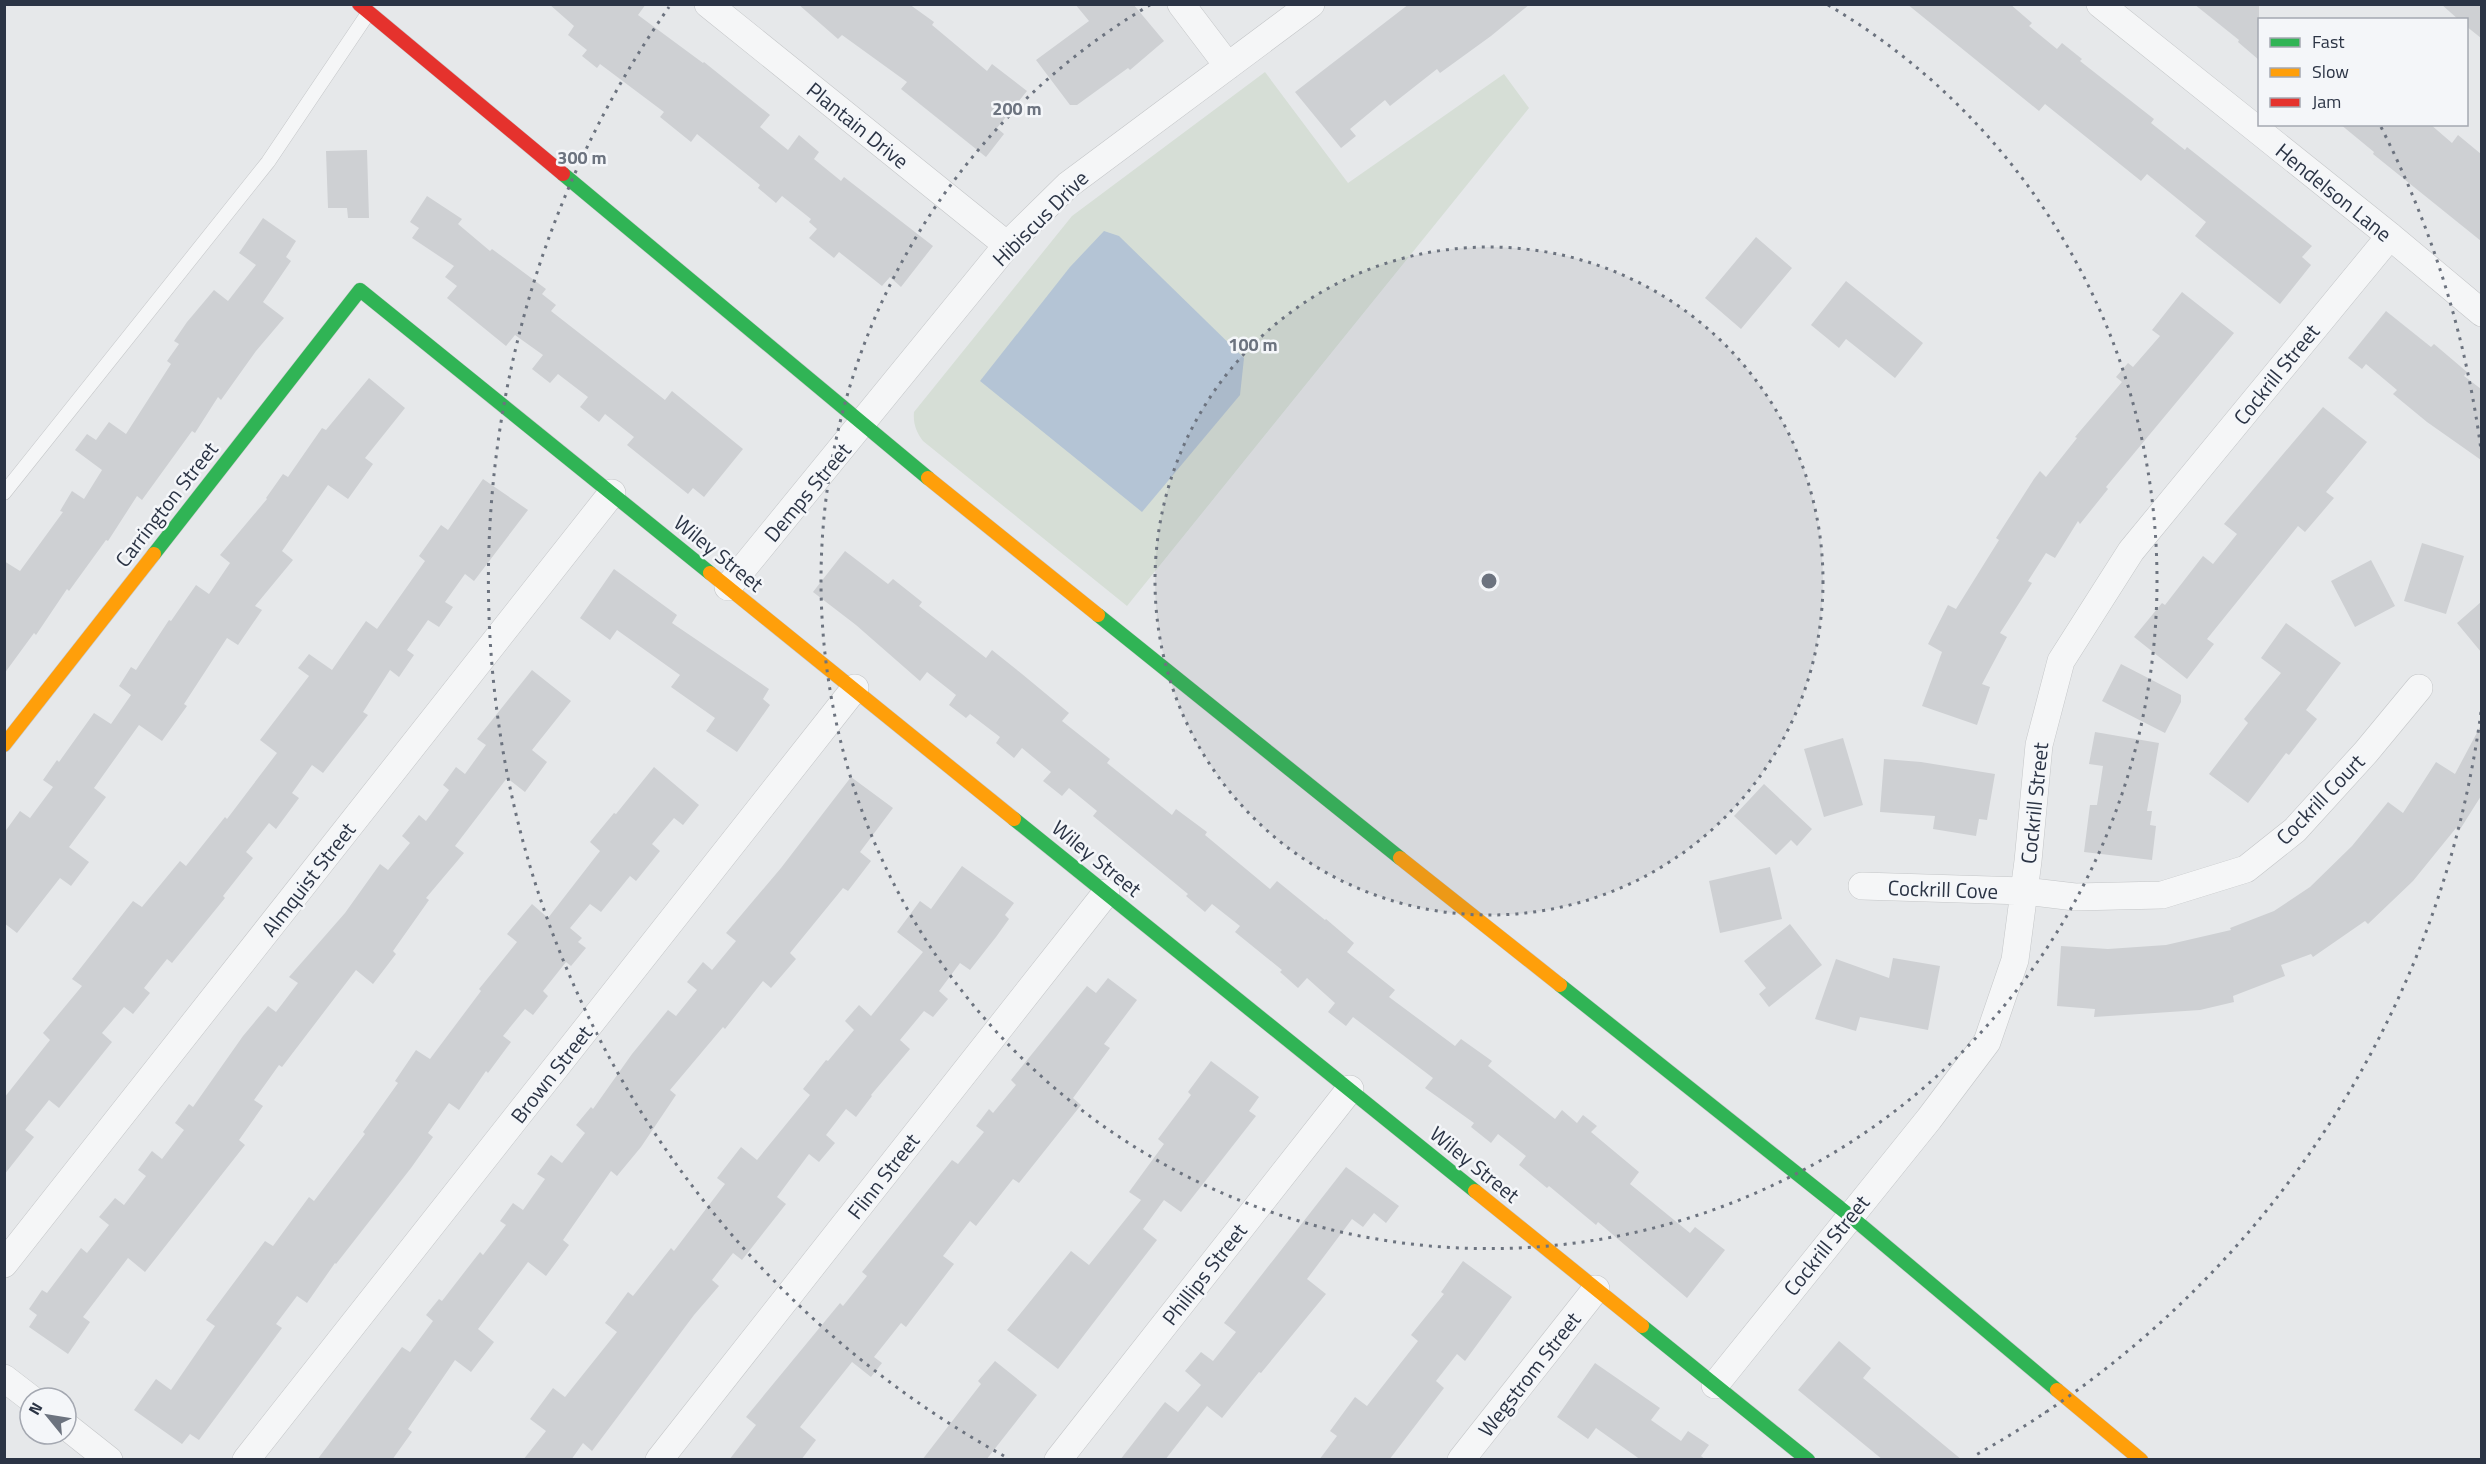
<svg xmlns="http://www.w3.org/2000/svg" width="2486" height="1464" viewBox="0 0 2486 1464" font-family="'Titillium Web',sans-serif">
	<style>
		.green { fill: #d6ded6 }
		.water { fill: #b4c4d5 }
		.building { fill: #ced0d3 }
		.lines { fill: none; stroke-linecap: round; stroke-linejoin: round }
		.lane-casing { stroke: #c4c6c8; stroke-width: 15 }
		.street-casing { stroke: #c4c6c8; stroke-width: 28 }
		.fast-casing { stroke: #c4c6c8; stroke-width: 15 }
		.slow-casing { stroke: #c4c6c8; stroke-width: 15 }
		.jam-casing { stroke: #c4c6c8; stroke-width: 15 }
		.lane { stroke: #f5f6f7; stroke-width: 14 }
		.street { stroke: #f5f6f7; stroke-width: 27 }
		.fast { stroke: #30b455; stroke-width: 14 }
		.slow { stroke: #ff9f0a; stroke-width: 14 }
		.jam { stroke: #e5322d; stroke-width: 14 }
		.ring { fill: none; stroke: #6c737f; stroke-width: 3; stroke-dasharray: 3 6 }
		.labels { text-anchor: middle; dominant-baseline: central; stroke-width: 5; stroke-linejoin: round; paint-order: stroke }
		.street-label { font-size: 21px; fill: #2b3445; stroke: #f4f6f9 }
		.centre { fill: #6c737f; stroke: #f4f6f9; stroke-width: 3 }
		.ring-label { font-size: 18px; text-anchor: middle; font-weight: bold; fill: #6c737f; stroke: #f4f6f9; stroke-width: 5; stroke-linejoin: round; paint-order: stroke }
	</style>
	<rect width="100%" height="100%" fill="#e6e8ea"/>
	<!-- green -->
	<path class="green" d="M1265 72 1348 183 1504 74 1529 108 1127 606 923 441C916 432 913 423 914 412L1072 216Z"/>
	<!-- water -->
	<path class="water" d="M1104 231 1119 236 1244 358 1240 395 1142 512 980 381 1070 267Z"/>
	<!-- building -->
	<path class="building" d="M549 4H646L638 15 703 63 704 62 770 115 760 127 788 150 799 135 819 152 814 159 841 181 844 177 933 246 901 287 890 277 882 286 839 252 834 258 809 238 817 229 809 222 811 219 782 196 776 203 758 188 760 185 697 134 691 142 660 117 664 112 600 64 597 68 582 56 587 50 568 35 574 26Z
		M798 4H909L934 22 932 25 987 71 992 64 1027 91 997 128 1004 134 986 157 901 89 907 82 842 35 838 39Z
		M1075 4H1133L1164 41 1130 70 1128 68 1077 105H1070L1036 60 1089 21Z
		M1409 4H1530L1491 36 1440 73 1437 69 1390 106 1385 100 1350 129 1356 136 1341 148 1295 92Z
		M1907 4H2010L2032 23 2029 26 2057 49 2062 43 2082 59 2080 61 2154 119 2151 123 2185 150 2187 147 2312 246 2302 257 2311 265 2280 304 2195 236 2206 222 2147 174 2141 181 2045 104 2039 111Z
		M2194 4H2259V60L2238 42 2239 40Z
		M2441 4H2481V38L2466 26V20H2459Z
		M2340 124H2430L2452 143 2458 135 2481 154V241L2373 154 2374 152Z
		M367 150 369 218H348L347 208H328L326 151Z
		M427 196 462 219 458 224 490 251 492 249 546 289 542 294 556 305 551 311 665 400 672 391 743 449 704 497 693 488 688 494 627 445 634 437 605 414 599 422 580 407 588 397 558 374 550 383 532 369 543 355 515 335 506 346 447 298 457 286 445 277 454 266 412 238 419 228 410 222Z
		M263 218 296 241 286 257 291 261 263 302 284 318 256 351 221 400 218 397 195 433 192 431 142 500 137 496 108 541 106 540 69 591 67 589 36 635 34 633 4 674V561L20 571 63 512 60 511 72 491 84 499 102 470 75 450 87 434 96 440 109 422 126 434 171 364 167 361 179 344 174 341 187 322 214 290 228 301 256 265 239 253Z
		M1756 237 1792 268 1741 329 1705 298Z
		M1846 281 1923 343 1895 378 1846 339 1839 348 1811 325Z
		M2182 292 2234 333 2106 487 2108 489 2080 524 2078 521 2055 558 2046 553 2028 581 2032 583 2000 633 2007 637 1982 684 1990 687 1977 725 1922 706 1942 652 1928 644 1948 605 1956 609 1999 540 1996 538 2034 479 2040 471 2046 477 2077 438 2075 437 2122 382 2116 377 2128 363 2133 367 2160 336 2152 330Z
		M2386 311 2431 347 2434 344 2467 372 2464 376 2481 389V460L2427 422 2393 394 2397 390 2366 364 2362 369 2348 358Z
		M369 378 405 408 365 458 373 464 348 499 328 485 282 551 293 560 255 606 262 610 238 645 227 638 184 704 187 706 162 741 139 725 94 788 106 797 69 847 89 862 71 886 60 878 17 933 4 923V833L20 811 30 818 53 787 43 780 57 760 59 762 94 713 111 724 131 695 119 686 131 667 136 670 169 620 171 621 196 585 209 594 230 563 220 555 267 499 266 498 283 474 288 477 322 428 326 430Z
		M2323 407 2367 442 2326 492 2334 498 2305 532 2298 526 2207 639 2214 644 2187 679 2134 637 2162 603 2165 605 2203 556 2213 564 2237 534 2224 524Z
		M483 479 528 510 474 581 465 574 445 602 453 607 439 627 428 620 407 650 414 655 399 677 390 670 363 712 368 715 323 773 312 765 292 793 299 798 276 829 269 823 246 852 253 858 223 896 225 898 172 963 167 959 144 988 150 993 133 1014 124 1007 102 1033 112 1042 59 1108 49 1100 25 1130 34 1137 4 1175V1098L50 1040 43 1033 82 986 72 979 133 901 142 907 180 861 186 866 225 817 227 819 277 753 260 740 309 676 298 668 309 654 332 670 366 621 377 629 425 561 419 556 441 525 448 530Z
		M2422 543 2464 556 2446 614 2404 601Z
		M845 551 888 584 893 579 922 602 919 606 986 658 992 650 1022 674 1069 713 1062 721 1110 759 1107 763 1172 815 1176 809 1207 832 1205 835 1270 889 1277 881 1325 920 1326 919 1354 943 1347 952 1395 990 1389 997 1455 1046 1461 1039 1492 1061 1488 1066 1555 1119 1562 1110 1577 1123 1583 1115 1597 1126 1591 1132 1639 1172 1630 1184 1690 1233 1695 1227 1725 1250 1687 1298 1598 1222 1596 1225 1549 1186 1547 1188 1519 1165 1526 1156 1498 1134 1491 1143 1471 1127 1474 1123 1425 1088 1433 1078 1353 1017 1346 1026 1328 1012 1335 1003 1307 978 1298 988 1280 972 1282 970 1235 932 1240 926 1212 904 1205 912 1186 896 1188 894 1093 816 1097 811 1069 788 1062 796 1043 781 1051 772 1022 748 1014 758 996 743 1000 737 970 714 966 718 949 705 956 695 927 672 920 681 856 625 813 592Z
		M2371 560 2395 606 2355 627 2331 581Z
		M614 569 677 615 672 623 769 689 763 699 770 705 737 752 706 731 715 718 671 687 680 675 617 630 610 640 580 618Z
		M2481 602V652L2457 623Z
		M2286 623 2341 663 2306 710 2317 719 2289 755 2286 753 2248 803 2209 774 2248 723 2244 719 2281 673 2261 658Z
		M2121 664 2181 695V702L2165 733 2102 701Z
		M532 670 571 701 532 750 547 762 525 792 507 778 455 846 464 853 426 898 429 900 393 951 396 954 373 984 356 970 282 1067 279 1065 254 1100 263 1106 239 1140 245 1145 145 1272 128 1258 83 1317 90 1322 68 1354 29 1327 37 1315 29 1309 42 1290 47 1293 81 1248 87 1253 109 1225 99 1217 115 1198 124 1205 146 1176 138 1170 152 1151 162 1159 184 1130 175 1123 189 1104 193 1107 243 1036 268 1006 276 1012 298 983 289 977 345 913 380 864 388 870 410 843 402 836 419 815 426 821 449 790 443 785 456 767 465 774 486 745 477 739Z
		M2481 725V796L2459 831 2456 828 2413 881 2368 924 2365 921 2313 957 2311 954 2281 965 2285 976 2233 996 2234 1002 2200 1010 2094 1017 2095 1009 2057 1006 2061 946 2108 949 2166 945 2231 930 2230 928 2274 911 2310 887 2352 846 2388 802 2403 813 2436 762 2455 774Z
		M2095 732 2159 743 2147 811H2152L2150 825 2156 826 2152 860 2084 852 2090 805H2097L2103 766 2089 764Z
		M1843 738 1863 805 1824 817 1804 749Z
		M1884 759 1921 762 1995 774 1987 820 1979 819 1976 836 1933 829 1935 816 1880 812Z
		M654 767 699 805 683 825 674 818 652 844 660 851 636 881 630 876 601 912 590 904 570 928 582 938 578 942 586 948 571 966 566 962 543 991 548 996 533 1015 525 1009 503 1036 511 1042 488 1073 486 1071 459 1110 449 1103 428 1133 433 1137 411 1168 336 1264 335 1263 307 1303 297 1296 276 1324 282 1328 199 1440 190 1434 182 1444 134 1410 156 1379 171 1390 215 1326 206 1320 265 1241 273 1246 309 1197 314 1201 365 1134 363 1132 398 1083 395 1081 416 1050 430 1059 481 991 479 989 517 942 507 934 532 904 548 918 600 851 590 842 614 813 616 814Z
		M851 777 893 808 860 852 871 861 848 891 843 888 790 953 796 959 771 988 763 981 725 1029 723 1027 670 1090 676 1095 641 1147 617 1176 611 1171 563 1240 569 1245 546 1276 528 1262 478 1329 494 1342 471 1372 455 1360 408 1429 412 1432 392 1460H317L402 1347 410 1352 433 1321 426 1315 439 1299 442 1301 480 1252 483 1255 506 1225 500 1221 513 1203 523 1210 545 1179 537 1174 551 1155 562 1163 585 1133 576 1125 591 1107 593 1109 632 1054 668 1010 676 1016 697 990 687 982 703 962 712 970 736 941 726 933 781 868Z
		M1764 784 1812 829 1797 846 1791 840 1776 855 1734 816Z
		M962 866 1014 903 1005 915 1009 919 996 937 970 970 960 963 939 991 948 999 933 1017 924 1011 900 1040 910 1049 871 1095 872 1096 856 1117 846 1109 826 1135 835 1143 819 1162 809 1154 777 1197 786 1204 742 1260 733 1253 712 1280 719 1286 694 1315 592 1451 583 1443 571 1460H523L546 1431 530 1419 553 1388 565 1397 617 1332 605 1323 628 1292 633 1296 671 1248 674 1251 725 1184 717 1178 741 1147 757 1160 810 1095 803 1089 826 1060 828 1061 854 1030 845 1021 859 1005 871 1016 923 952 897 932 920 901 931 909Z
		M1770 867 1782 919 1720 933 1709 881Z
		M1790 924 1822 965 1769 1007 1759 994 1766 988 1744 961Z
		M1893 958 1940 966 1928 1030 1860 1017 1856 1031 1815 1019 1836 959 1889 978Z
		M1108 978 1137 1000 1104 1044 1110 1048 1073 1098 1081 1105 1019 1183 1013 1179 976 1226 970 1221 943 1256 954 1264 906 1327 901 1323 874 1357 882 1363 871 1377 852 1362 800 1427 816 1440 801 1460H729L756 1425 746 1417 840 1303 843 1306 867 1276 862 1272 952 1160 958 1164 984 1132 976 1126 989 1109 993 1113 1016 1085 1011 1080 1087 986 1096 993Z
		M1211 1061 1259 1097 1249 1111 1256 1116 1181 1212 1164 1200 1143 1229 1157 1240 1058 1369 1007 1330 1071 1251 1089 1265 1141 1200 1129 1192 1164 1144 1158 1139 1191 1095 1188 1092Z
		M1346 1167 1399 1206 1386 1223 1374 1213 1363 1227 1352 1219 1307 1279 1326 1294 1261 1373 1259 1372 1222 1418 1207 1406 1165 1460H1120L1165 1402 1178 1412 1201 1385 1185 1371 1201 1352 1213 1361 1236 1332 1224 1323Z
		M1463 1261 1512 1297 1465 1361 1457 1354 1436 1381 1444 1388 1389 1460H1319L1337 1436 1330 1431 1355 1397 1367 1406 1418 1341 1411 1335 1444 1294 1441 1292Z
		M1839 1341 1871 1368 1863 1378 1962 1460H1883L1798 1390Z
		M995 1361 1037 1395 986 1460H922L981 1384 978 1381Z
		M1595 1363 1660 1408 1651 1420 1681 1441 1688 1431 1709 1445 1701 1456 1706 1460H1641L1596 1428 1588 1439 1557 1417Z"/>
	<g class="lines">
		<defs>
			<path id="lane" d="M4 493 268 162 369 12"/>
			<path id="street" d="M708 4 1007 245
				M1181 4 1228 66
				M2100 4 2390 236 2482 313
				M728 587 1007 245 1068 185 1311 4
				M1862 886 2024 891 2075 897 2162 895 2246 869 2295 830 2366 752 2419 688
				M4 1264 612 493
				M4 1378 30 1398
				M1715 1385 1929 1119 1987 1042 2015 960 2028 861 2039 745 2061 661 2131 551 2390 236
				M66 1426 109 1460
				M246 1460 855 688
				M659 1460 1106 893
				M1058 1460 1350 1089
				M1461 1460 1596 1289"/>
			<path id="fast" d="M563 174 928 478
				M154 554 360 290 710 573
				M1098 615 1400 858
				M1014 819 1475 1191
				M1560 985 1849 1215 2057 1390
				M1642 1326 1808 1460"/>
			<path id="slow" d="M928 478 1098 615
				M710 573 1014 819
				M4 745 154 554
				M1400 858 1560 985
				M1475 1191 1642 1326
				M2057 1390 2141 1460"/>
			<path id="jam" d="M359 4 563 174"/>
		</defs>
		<!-- lane casing -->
		<use href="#lane" class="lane-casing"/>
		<!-- street casing -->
		<use href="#street" class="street-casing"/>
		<!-- fast casing -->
		<use href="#fast" class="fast-casing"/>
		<!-- slow casing -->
		<use href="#slow" class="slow-casing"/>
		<!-- jam casing -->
		<use href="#jam" class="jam-casing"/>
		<!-- lane -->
		<use href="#lane" class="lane"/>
		<!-- street -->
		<use href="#street" class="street"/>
		<!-- fast -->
		<use href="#fast" class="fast"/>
		<!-- slow -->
		<use href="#slow" class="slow"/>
		<!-- jam -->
		<use href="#jam" class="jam"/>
	</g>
	<!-- distance rings -->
	<circle cx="1489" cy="581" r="334" fill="#6c737f" fill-opacity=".12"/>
	<g class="ring">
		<circle cx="1489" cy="581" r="334"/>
		<path d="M1828 5A668 668 0 1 1 1150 5"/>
		<path d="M2481 712A1001 1001 0 0 1 1974 1456M1004 1456A1001 1001 0 0 1 669 7M2381 127A1001 1001 0 0 1 2481 450"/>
	</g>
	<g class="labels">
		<!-- street labels -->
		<g class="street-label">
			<text transform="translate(858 125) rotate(39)">Plantain Drive</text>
			<text transform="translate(2334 192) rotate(39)">Hendelson Lane</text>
			<text transform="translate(1040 218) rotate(-45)">Hibiscus Drive</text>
			<text transform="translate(2276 374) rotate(-51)">Cockrill Street</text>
			<text transform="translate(807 492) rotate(-50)">Demps Street</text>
			<text transform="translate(166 504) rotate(-52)">Carrington Street</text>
			<text transform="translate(719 553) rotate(39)">Wiley Street</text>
			<text transform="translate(2320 799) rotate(-46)">Cockrill Court</text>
			<text transform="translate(2034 803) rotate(-84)">Cockrill Street</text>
			<text transform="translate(1097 858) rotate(39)">Wiley Street</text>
			<text transform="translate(308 879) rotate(-52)">Almquist Street</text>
			<text transform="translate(1943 889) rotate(2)">Cockrill Cove</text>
			<text transform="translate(551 1074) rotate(-52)">Brown Street</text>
			<text transform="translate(1475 1164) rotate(39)">Wiley Street</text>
			<text transform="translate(883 1176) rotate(-52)">Flinn Street</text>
			<text transform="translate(1826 1245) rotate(-51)">Cockrill Street</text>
			<text transform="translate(1204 1274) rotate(-52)">Phillips Street</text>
			<text transform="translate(1529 1374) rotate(-52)">Wegstrom Street</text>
		</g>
	</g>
	<circle cx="1489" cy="581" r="9" class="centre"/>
	<g class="ring-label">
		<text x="1017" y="115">200 m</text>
		<text x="582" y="164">300 m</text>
		<text x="1253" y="351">100 m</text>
	</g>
	<!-- border -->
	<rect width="2486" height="1464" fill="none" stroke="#2b3445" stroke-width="12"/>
	<!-- legend -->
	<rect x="2258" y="18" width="210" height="108" fill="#f4f6f9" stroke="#a4a8b1" stroke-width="1.5"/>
	<rect x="2270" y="38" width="30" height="9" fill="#30b455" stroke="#a4a8b1" stroke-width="1.5"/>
	<text x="2312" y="48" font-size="18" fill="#2b3445">Fast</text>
	<rect x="2270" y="68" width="30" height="9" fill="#ff9f0a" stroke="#a4a8b1" stroke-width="1.5"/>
	<text x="2312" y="78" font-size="18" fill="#2b3445">Slow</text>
	<rect x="2270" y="98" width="30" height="9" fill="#e5322d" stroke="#a4a8b1" stroke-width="1.5"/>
	<text x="2312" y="108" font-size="18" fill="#2b3445">Jam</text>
	<!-- north arrow -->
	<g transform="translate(48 1416) rotate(300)"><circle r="28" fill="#f4f6f9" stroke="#a4a8b1" stroke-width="1.5"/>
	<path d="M0-4.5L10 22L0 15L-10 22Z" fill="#6c737f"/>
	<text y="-9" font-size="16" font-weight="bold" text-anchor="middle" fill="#2b3445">N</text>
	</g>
</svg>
